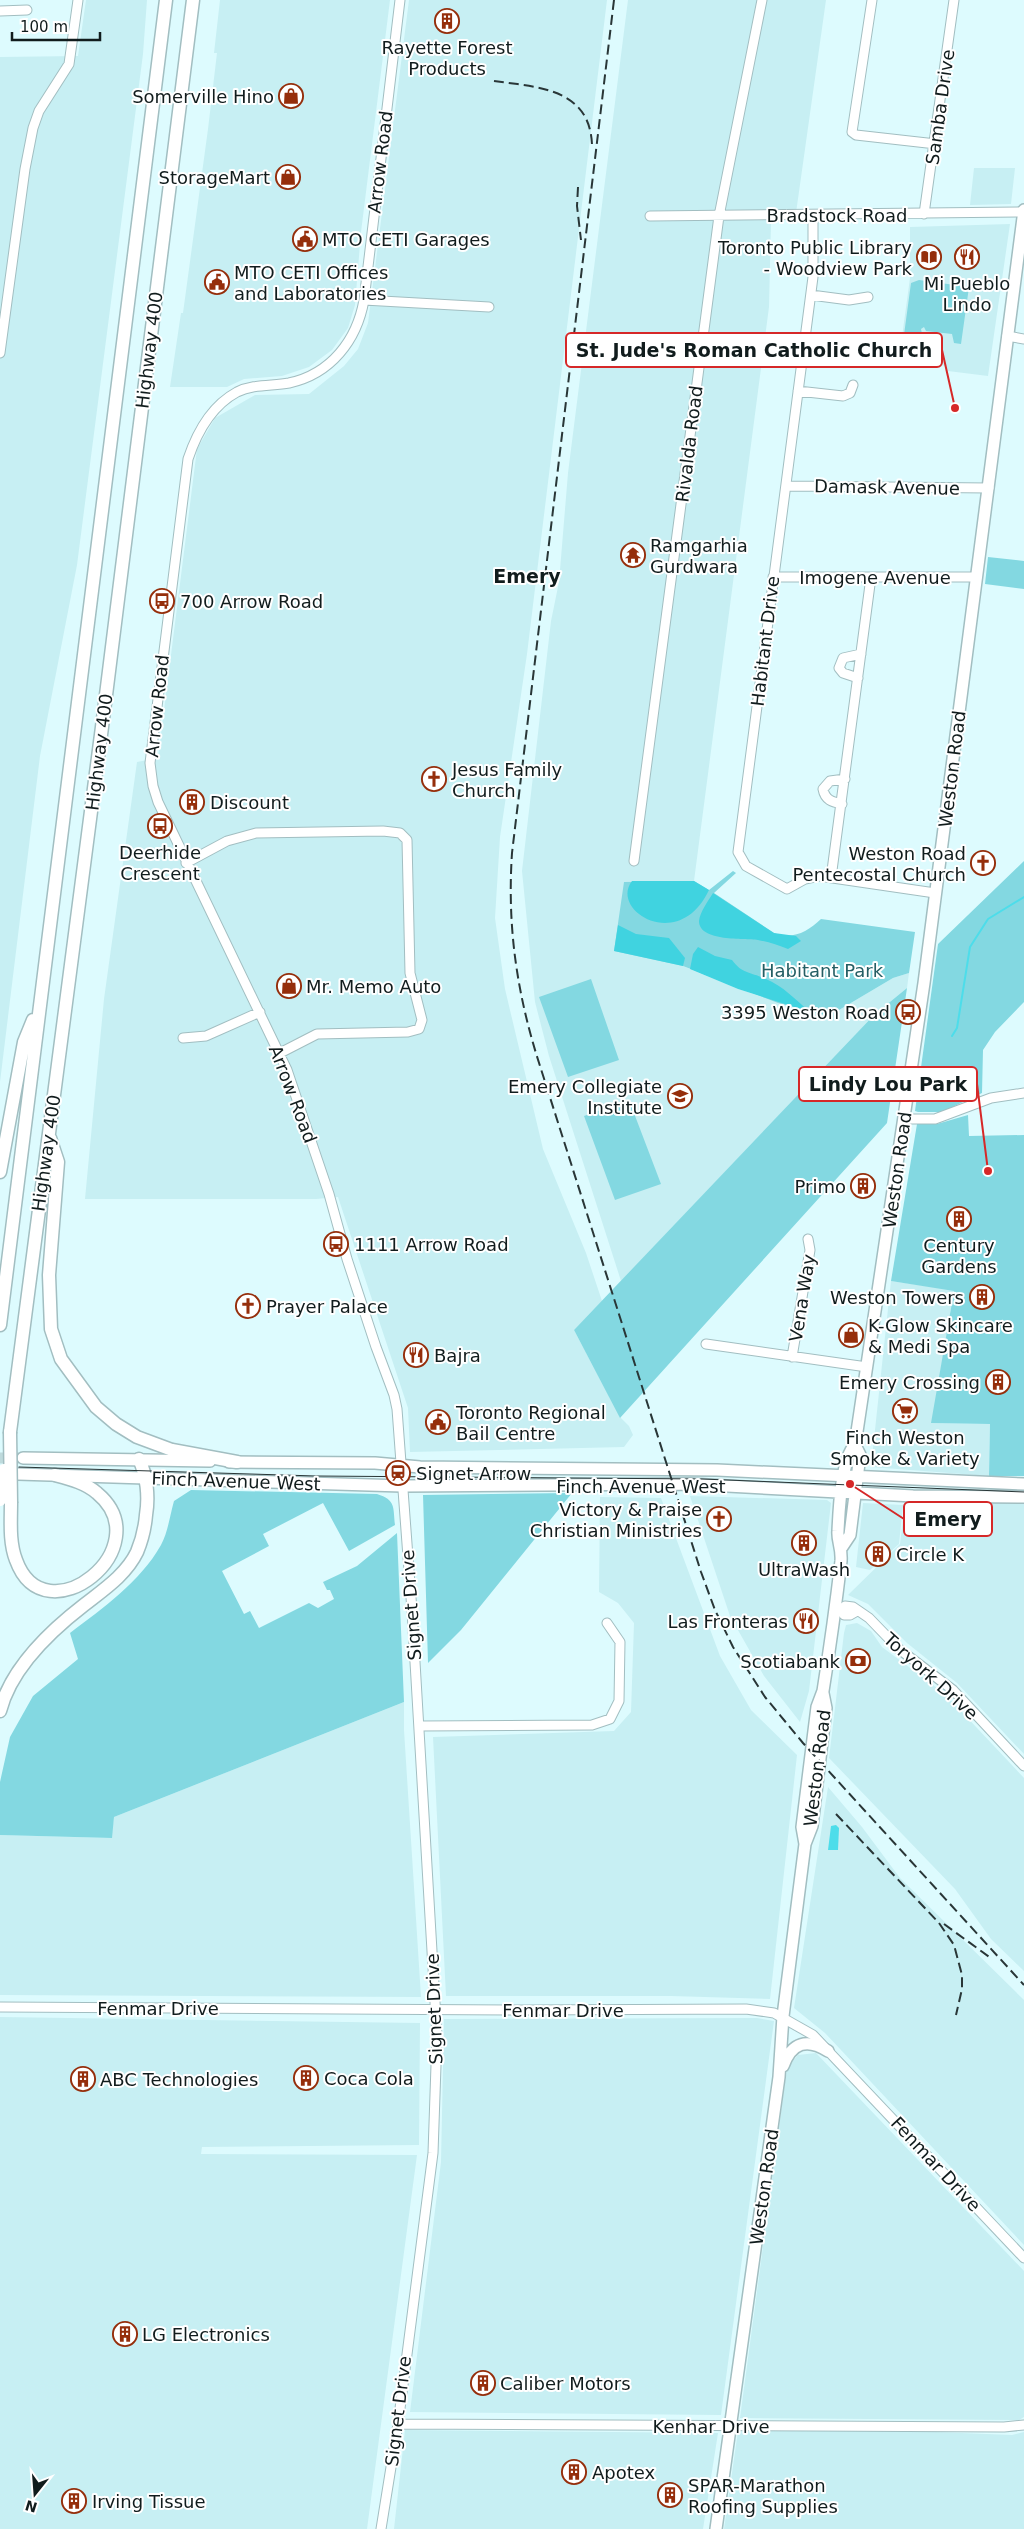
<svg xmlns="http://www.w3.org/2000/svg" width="1024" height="2529" viewBox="0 0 1024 2529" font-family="'DejaVu Sans',sans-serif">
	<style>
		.built { fill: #c7eff3 }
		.green { fill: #83d8e1 }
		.forest { fill: #40d3e0 }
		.water { fill: #4dddea }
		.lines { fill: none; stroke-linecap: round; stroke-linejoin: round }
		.stream { stroke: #4dddea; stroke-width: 2 }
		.major-tunnel { stroke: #bedadc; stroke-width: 11; stroke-dasharray: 11 5.5; stroke-linecap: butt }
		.minor-casing { stroke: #a2bec1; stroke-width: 11 }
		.major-casing { stroke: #a2bec1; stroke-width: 14 }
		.highway-casing { stroke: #a2bec1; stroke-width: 15 }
		.minor { stroke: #fff; stroke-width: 9 }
		.major { stroke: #fff; stroke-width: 11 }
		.highway { stroke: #fff; stroke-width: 12 }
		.tram { stroke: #293637; stroke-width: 1 }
		.rail { stroke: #293637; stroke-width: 2; stroke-dasharray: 10 5; stroke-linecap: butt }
		.highway-bridge-casing { stroke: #a2bec1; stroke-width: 15; stroke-linecap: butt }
		.highway-bridge { stroke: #fff; stroke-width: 12 }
		.labels { text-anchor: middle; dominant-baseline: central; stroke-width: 4; stroke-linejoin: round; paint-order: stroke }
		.poi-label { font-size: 18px; fill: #111c1d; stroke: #fff; text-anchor: start }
		.street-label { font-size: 18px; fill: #111c1d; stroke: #fff }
		.park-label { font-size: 18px; fill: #245e64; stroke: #fff }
		.neighbourhood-label { font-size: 19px; font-weight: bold; fill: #111c1d; stroke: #fff }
		.leader { fill: none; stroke: #d62828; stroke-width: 2 }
		.callout-dot { fill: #d62828; stroke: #fff; stroke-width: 2 }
		.callout { fill: #fff; stroke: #d62828; stroke-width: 2 }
		.callout-label { font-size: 19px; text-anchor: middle; font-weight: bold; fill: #111c1d }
	</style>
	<rect width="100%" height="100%" fill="#ddfbfe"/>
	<!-- built -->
	<path class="built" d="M86 0H147L143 54 77 565 40 756 0 1082V57L78 56Z
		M220 0H390L361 232 355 305 348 328 332 350 309 367 282 376 244 379 227 387H170L181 313H183L208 129 217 53H214Z
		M409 0H607L527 654 500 837 495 918 505 989 543 1149 586 1253 602 1301 574 1330 620 1417 629 1426 633 1435 624 1447 410 1452 408 1408 338 1197 316 1199H85L104 999 137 762 158 758 197 449 215 418 255 395 309 394 344 366 358 349 368 323Z
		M628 0H826L795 220 771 222 769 307 694 881H632L615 951 683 966 738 989 810 1012 839 1010 893 978 909 973 907 988 874 1015 621 1281 549 1056 535 1002 522 871 551 621 559 582 568 473Z
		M974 168H1015L1011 204 970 205Z
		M1010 224 988 376 948 371 946 366 899 359 910 278V227Z
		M891 1281 954 1290 932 1423 990 1424 989 1476 871 1467Z
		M690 1496 827 1500 831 1503 809 1691 800 1722 764 1676 730 1616Z
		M600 1497 661 1498 720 1656 751 1710 797 1755 770 1999 671 1996H446L433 1737 614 1731 631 1712 634 1623 618 1603 599 1592Z
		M1024 1502V1754L957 1683 907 1643 868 1604 848 1595 900 1544 905 1504Z
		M863 1503 903 1505 899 1544 870 1570 856 1567Z
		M857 1623 871 1631 882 1647 945 1694 1024 1778V1971L991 1939 955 1889 829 1758 844 1633 846 1625Z
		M404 1702V1730L421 1997 0 1995V1835L111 1838 114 1817Z
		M828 1787 862 1827 900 1878 1024 2000V2245L825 2033 794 2008Z
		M0 2017 420 2023 419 2145 202 2147 201 2154 417 2155 367 2529H0Z
		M757 2018 774 2021 721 2415 410 2412 441 2162 444 2019Z
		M816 2053 1024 2271V2417L1019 2420 740 2418 787 2068 798 2055Z
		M405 2430 718 2433 703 2529H394Z
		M885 2430 1012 2435 1024 2432V2529H724L738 2431Z"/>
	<!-- green -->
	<path class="green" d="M919 280 969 287 961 344 954 343 952 334 926 331 924 327 921 329 923 339 914 338 911 357H901L911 283Z
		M988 557 1024 561V589L985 584Z
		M1024 861V1002L995 1032 983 1050 982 1093 942 1112H918L915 1111 938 944Z
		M733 871 736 873 714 893 774 933C793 940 807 932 821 919L915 932 909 973 893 978 839 1010 825 1015 778 1003 683 966 614 951 624 882 694 881 709 890Z
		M591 979 619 1060 568 1077 539 997Z
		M907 988 887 1123 620 1418 574 1330 874 1015Z
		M629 1100 661 1184 615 1200 584 1116Z
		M968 1115 969 1136 1024 1135V1476H989L990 1424 931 1423 954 1291 891 1281 917 1124H937Z
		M191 1490 377 1494C396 1500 393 1507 395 1525L349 1551 323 1503 263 1534 269 1546 222 1571 244 1614 250 1611 259 1628 309 1603 318 1608 334 1599 330 1590H327L323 1582 357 1566 397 1533 404 1702 114 1817 112 1838 0 1835V1782L10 1737 33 1696 78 1659 70 1633C103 1608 140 1582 161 1545 168 1532 170 1515 174 1501Z
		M572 1493 461 1630 428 1663 423 1495Z"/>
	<!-- forest -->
	<path class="forest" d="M632 881H694L709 890C679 954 609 910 632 881Z
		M713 893 774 933 796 936 801 941 788 949C778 945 768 942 758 940 745 938 699 942 699 921 700 912 708 901 713 893Z
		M618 925 636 934 669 938 685 958 683 966 614 951Z
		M698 947 715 956 732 960C742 974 751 972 766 979 783 986 796 1000 810 1012L738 989 690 969 693 954Z"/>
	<!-- water -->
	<path class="water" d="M836 1825 839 1828 838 1850H828L831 1826Z"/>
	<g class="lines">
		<!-- stream -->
		<path class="stream" d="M952 1036 957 1028 970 947 988 919 1024 897"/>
		<!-- major-tunnel -->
		<path class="major-tunnel" d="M0 1458H19"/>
		<defs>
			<path id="minor" d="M872 0 852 132 856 135 936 144
				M0 11 27 10
				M924 214 954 0
				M813 215V277L738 852 746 866 787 889 805 879 819 876 935 893
				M650 216 1024 212
				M811 295 849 300 868 297
				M364 300 489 307
				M1007 336 1024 339
				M0 353 25 169 33 128 39 111 69 64 78 0
				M798 391 843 396 850 393 853 385
				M786 486 989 488
				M773 577H977
				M858 678 843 673 839 668 843 658 861 654
				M842 804C832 802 825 800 823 789L830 781 845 779
				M634 861 719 216 762 0
				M186 863 227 841 256 833 383 831 400 833 407 840 410 973 422 1020 419 1029 408 1032 317 1034 280 1053
				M831 878 871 577
				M183 1038 206 1036 260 1012
				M905 1119H935L991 1098 1024 1093
				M706 1344 867 1367
				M792 1357 810 1250 808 1239
				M857 1611 850 1615H844L840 1610 845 1606 853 1607 869 1618 899 1649 953 1690 1024 1766
				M419 1726 592 1725 610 1719 619 1701 620 1642 607 1623
				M0 2007 526 2010 746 2009 774 2013 813 2035 1024 2258
				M398 2424 1004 2427 1024 2425
				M381 2529 398 2424 433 2153 437 2036 412 1611 397 1409 394 1395 376 1347 347 1259 329 1194 287 1070 158 802 153 786 150 763 188 459C197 432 211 406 237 392 253 384 272 386 289 383 331 374 357 340 364 300L400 0"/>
			<path id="major" d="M23 1458 210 1461
				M229 1462 375 1463 420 1467 717 1470 1024 1484
				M18 1474 402 1486 690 1484 913 1496 1024 1497
				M842 1547 850 1535 860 1455 855 1445
				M805 1844 802 1827 817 1707 823 1691C830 1647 836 1604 841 1561 842 1547 837 1541 838 1531 839 1510 841 1459 855 1445L924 983 1024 210
				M783 2066C792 2042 807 2038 828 2051
				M716 2529 779 2077 783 2016 805 1844 812 1826 826 1708 823 1693"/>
			<path id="highway" d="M50 1138 58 1162 49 1275 51 1329 61 1359 96 1407 116 1424 137 1437 172 1450 237 1462
				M0 1172 24 1042 33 1020
				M0 1325 166 0
				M10 1432 102 727 193 0
				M11 1503C11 1521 9 1542 16 1560 45 1640 162 1547 97 1493 86 1483 70 1479 55 1475
				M0 1711C11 1668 49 1632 84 1605 103 1590 126 1575 137 1552 142 1540 145 1527 146 1515 149 1497 147 1476 139 1459"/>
		</defs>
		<!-- minor casing -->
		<use href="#minor" class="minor-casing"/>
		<!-- major casing -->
		<use href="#major" class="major-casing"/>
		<!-- highway casing -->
		<use href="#highway" class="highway-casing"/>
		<!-- minor -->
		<use href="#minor" class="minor"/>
		<!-- major -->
		<use href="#major" class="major"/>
		<!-- highway -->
		<use href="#highway" class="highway"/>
		<!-- tram -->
		<path class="tram" d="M19 1467 316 1476 702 1479 1024 1492"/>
		<!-- rail -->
		<path class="rail" d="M614 0 512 853C507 927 517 995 540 1066L701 1572 715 1610 733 1647 765 1697 803 1743 1024 1985
			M494 81C537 87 590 88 592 145
			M578 187 577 206 581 240
			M836 1814 939 1923 954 1945 962 1975V1989L956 2015
			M944 1924 992 1959"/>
		<defs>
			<path id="highway-bridge" d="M10 1432 11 1503
				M0 1500 4 1470"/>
		</defs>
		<!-- highway-bridge casing -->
		<use href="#highway-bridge" class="highway-bridge-casing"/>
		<!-- highway-bridge -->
		<use href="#highway-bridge" class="highway-bridge"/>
	</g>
	<!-- icons -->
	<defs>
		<symbol id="building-ring" viewBox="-11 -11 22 22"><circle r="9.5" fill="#fff" stroke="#952e0b" stroke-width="1.5"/><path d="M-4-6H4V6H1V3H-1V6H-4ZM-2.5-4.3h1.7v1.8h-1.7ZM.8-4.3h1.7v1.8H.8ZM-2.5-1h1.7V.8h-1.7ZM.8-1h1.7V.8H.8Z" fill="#952e0b"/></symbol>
		<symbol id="shop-ring" viewBox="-11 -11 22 22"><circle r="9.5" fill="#fff" stroke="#952e0b" stroke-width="1.5"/><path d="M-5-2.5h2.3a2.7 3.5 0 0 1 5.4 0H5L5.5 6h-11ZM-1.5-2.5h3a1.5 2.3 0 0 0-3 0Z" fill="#952e0b"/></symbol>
		<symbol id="civic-ring" viewBox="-11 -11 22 22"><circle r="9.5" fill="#fff" stroke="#952e0b" stroke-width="1.5"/><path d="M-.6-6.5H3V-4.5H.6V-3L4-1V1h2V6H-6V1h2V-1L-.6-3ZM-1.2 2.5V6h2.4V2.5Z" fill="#952e0b"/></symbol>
		<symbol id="library-ring" viewBox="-11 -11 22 22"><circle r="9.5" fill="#fff" stroke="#952e0b" stroke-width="1.5"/><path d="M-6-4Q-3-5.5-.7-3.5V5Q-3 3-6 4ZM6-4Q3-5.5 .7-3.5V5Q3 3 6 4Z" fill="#952e0b"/></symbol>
		<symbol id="restaurant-ring" viewBox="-11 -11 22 22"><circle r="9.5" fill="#fff" stroke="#952e0b" stroke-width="1.5"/><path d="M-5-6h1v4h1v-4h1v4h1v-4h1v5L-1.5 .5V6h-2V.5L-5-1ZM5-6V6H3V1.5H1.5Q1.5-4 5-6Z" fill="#952e0b"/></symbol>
		<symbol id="temple-ring" viewBox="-11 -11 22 22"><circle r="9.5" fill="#fff" stroke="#952e0b" stroke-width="1.5"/><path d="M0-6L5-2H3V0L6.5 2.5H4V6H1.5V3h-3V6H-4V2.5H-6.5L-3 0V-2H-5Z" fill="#952e0b"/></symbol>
		<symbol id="bus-ring" viewBox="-11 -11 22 22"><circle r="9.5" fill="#fff" stroke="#952e0b" stroke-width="1.5"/><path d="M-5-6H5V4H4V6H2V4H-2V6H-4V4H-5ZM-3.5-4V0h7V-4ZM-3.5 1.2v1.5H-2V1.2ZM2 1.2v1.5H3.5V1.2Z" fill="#952e0b"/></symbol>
		<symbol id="church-ring" viewBox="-11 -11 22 22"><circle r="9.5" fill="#fff" stroke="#952e0b" stroke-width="1.5"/><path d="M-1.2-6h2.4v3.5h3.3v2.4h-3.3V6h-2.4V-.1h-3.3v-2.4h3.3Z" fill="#952e0b"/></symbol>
		<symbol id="school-ring" viewBox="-11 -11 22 22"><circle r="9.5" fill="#fff" stroke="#952e0b" stroke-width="1.5"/><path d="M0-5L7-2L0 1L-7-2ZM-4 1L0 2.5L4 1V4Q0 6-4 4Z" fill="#952e0b"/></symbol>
		<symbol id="supermarket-ring" viewBox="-11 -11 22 22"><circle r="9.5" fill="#fff" stroke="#952e0b" stroke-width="1.5"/><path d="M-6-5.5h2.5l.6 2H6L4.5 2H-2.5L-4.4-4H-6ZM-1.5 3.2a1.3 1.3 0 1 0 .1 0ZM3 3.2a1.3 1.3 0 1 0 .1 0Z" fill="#952e0b"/></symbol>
		<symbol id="station-ring" viewBox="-11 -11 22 22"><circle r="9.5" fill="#fff" stroke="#952e0b" stroke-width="1.5"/><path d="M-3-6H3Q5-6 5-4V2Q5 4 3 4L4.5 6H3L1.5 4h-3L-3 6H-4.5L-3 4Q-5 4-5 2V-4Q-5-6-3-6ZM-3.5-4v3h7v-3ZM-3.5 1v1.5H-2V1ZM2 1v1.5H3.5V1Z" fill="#952e0b"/></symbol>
		<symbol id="bank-ring" viewBox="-11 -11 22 22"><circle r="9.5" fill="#fff" stroke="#952e0b" stroke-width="1.5"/><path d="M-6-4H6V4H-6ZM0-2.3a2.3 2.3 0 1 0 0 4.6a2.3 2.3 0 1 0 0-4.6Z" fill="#952e0b"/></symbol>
	</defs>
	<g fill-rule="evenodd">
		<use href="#building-ring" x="433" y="7" width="28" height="28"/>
		<use href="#shop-ring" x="277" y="82" width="28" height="28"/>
		<use href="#shop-ring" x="274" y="163" width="28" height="28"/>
		<use href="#civic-ring" x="291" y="225" width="28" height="28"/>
		<use href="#library-ring" x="915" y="243" width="28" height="28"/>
		<use href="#restaurant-ring" x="953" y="243" width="28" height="28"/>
		<use href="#civic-ring" x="203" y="268" width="28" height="28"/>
		<use href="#temple-ring" x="619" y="541" width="28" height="28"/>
		<use href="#bus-ring" x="148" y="587" width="28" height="28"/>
		<use href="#church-ring" x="420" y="765" width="28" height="28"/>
		<use href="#building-ring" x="178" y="788" width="28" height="28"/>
		<use href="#bus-ring" x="146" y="812" width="28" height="28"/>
		<use href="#church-ring" x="969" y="849" width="28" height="28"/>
		<use href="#shop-ring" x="275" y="972" width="28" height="28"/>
		<use href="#bus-ring" x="894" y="998" width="28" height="28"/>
		<use href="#school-ring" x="666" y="1082" width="28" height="28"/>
		<use href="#building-ring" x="849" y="1172" width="28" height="28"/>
		<use href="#building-ring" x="945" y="1205" width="28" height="28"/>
		<use href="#bus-ring" x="322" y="1230" width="28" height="28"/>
		<use href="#building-ring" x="968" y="1283" width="28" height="28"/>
		<use href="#church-ring" x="234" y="1292" width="28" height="28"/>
		<use href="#shop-ring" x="837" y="1321" width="28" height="28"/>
		<use href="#restaurant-ring" x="402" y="1341" width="28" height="28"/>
		<use href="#building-ring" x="984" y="1368" width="28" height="28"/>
		<use href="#supermarket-ring" x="891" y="1397" width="28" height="28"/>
		<use href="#civic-ring" x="424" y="1408" width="28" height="28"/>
		<use href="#station-ring" x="384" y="1459" width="28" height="28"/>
		<use href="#church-ring" x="705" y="1505" width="28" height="28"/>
		<use href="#building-ring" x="790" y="1529" width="28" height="28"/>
		<use href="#building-ring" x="864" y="1540" width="28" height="28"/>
		<use href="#restaurant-ring" x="792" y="1607" width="28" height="28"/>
		<use href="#bank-ring" x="844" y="1647" width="28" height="28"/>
		<use href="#building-ring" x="292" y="2064" width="28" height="28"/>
		<use href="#building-ring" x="69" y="2065" width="28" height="28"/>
		<use href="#building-ring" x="111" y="2320" width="28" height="28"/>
		<use href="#building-ring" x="469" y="2369" width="28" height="28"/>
		<use href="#building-ring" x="560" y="2458" width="28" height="28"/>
		<use href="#building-ring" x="656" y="2481" width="28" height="28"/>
		<use href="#building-ring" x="60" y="2487" width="28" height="28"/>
	</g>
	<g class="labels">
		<!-- poi labels -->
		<g class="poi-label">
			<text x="447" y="47" text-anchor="middle">Rayette Forest<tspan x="447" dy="21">Products</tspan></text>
			<text x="274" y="96" text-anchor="end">Somerville Hino</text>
			<text x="270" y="177" text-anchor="end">StorageMart</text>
			<text x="322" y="239">MTO CETI Garages</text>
			<text x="912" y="247" text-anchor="end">Toronto Public Library<tspan x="912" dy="21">- Woodview Park</tspan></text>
			<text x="234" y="272">MTO CETI Offices<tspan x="234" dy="21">and Laboratories</tspan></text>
			<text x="967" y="283" text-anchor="middle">Mi Pueblo<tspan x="967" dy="21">Lindo</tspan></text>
			<text x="650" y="545">Ramgarhia<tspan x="650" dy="21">Gurdwara</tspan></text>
			<text x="180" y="601">700 Arrow Road</text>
			<text x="452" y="769">Jesus Family<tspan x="452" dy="21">Church</tspan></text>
			<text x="210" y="802">Discount</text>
			<text x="160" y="852" text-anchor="middle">Deerhide<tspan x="160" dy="21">Crescent</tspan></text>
			<text x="966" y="853" text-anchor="end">Weston Road<tspan x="966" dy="21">Pentecostal Church</tspan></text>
			<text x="306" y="986">Mr. Memo Auto</text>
			<text x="890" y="1012" text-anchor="end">3395 Weston Road</text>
			<text x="662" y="1086" text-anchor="end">Emery Collegiate<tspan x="662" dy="21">Institute</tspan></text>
			<text x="846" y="1186" text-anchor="end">Primo</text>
			<text x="354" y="1244">1111 Arrow Road</text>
			<text x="959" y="1245" text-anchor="middle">Century<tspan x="959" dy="21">Gardens</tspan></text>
			<text x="964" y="1297" text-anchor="end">Weston Towers</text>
			<text x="266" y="1306">Prayer Palace</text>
			<text x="868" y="1325">K-Glow Skincare<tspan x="868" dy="21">&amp; Medi Spa</tspan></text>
			<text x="434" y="1355">Bajra</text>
			<text x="980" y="1382" text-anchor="end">Emery Crossing</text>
			<text x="456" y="1412">Toronto Regional<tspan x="456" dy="21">Bail Centre</tspan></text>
			<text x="905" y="1437" text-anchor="middle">Finch Weston<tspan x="905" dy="21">Smoke &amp; Variety</tspan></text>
			<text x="416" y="1473">Signet Arrow</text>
			<text x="702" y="1509" text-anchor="end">Victory &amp; Praise<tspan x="702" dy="21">Christian Ministries</tspan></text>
			<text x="896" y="1554">Circle K</text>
			<text x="804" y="1569" text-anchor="middle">UltraWash</text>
			<text x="788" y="1621" text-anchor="end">Las Fronteras</text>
			<text x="840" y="1661" text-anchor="end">Scotiabank</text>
			<text x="324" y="2078">Coca Cola</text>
			<text x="100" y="2079">ABC Technologies</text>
			<text x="142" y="2334">LG Electronics</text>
			<text x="500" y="2383">Caliber Motors</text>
			<text x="592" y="2472">Apotex</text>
			<text x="688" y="2485">SPAR-Marathon<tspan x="688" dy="21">Roofing Supplies</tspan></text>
			<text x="92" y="2501">Irving Tissue</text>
		</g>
		<!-- street labels -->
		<g class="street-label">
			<text transform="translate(940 107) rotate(-82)">Samba Drive</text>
			<text transform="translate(380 162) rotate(-83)">Arrow Road</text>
			<text x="837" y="215">Bradstock Road</text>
			<text transform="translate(149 350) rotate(-83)">Highway 400</text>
			<text transform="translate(689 444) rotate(-83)">Rivalda Road</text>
			<text transform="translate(887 487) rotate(1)">Damask Avenue</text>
			<text x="875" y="577">Imogene Avenue</text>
			<text transform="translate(765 641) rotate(-83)">Habitant Drive</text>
			<text transform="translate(157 706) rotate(-84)">Arrow Road</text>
			<text transform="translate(99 752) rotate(-83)">Highway 400</text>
			<text transform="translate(952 769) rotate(-83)">Weston Road</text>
			<text transform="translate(293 1094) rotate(69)">Arrow Road</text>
			<text transform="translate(46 1153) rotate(-82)">Highway 400</text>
			<text transform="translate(897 1170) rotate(-82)">Weston Road</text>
			<text transform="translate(802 1298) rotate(-81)">Vena Way</text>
			<text transform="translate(236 1481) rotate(2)">Finch Avenue West</text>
			<text x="641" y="1486">Finch Avenue West</text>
			<text transform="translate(411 1605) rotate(-94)">Signet Drive</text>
			<text transform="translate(931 1676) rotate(42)">Toryork Drive</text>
			<text transform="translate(817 1768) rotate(-83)">Weston Road</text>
			<text x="158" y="2008">Fenmar Drive</text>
			<text transform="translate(434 2009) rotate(-92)">Signet Drive</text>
			<text x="563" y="2010">Fenmar Drive</text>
			<text transform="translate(936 2164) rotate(47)">Fenmar Drive</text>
			<text transform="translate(764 2187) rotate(-82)">Weston Road</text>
			<text transform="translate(398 2411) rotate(-83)">Signet Drive</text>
			<text x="711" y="2426">Kenhar Drive</text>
		</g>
		<!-- park labels -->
		<g class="park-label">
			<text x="822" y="970">Habitant Park</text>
		</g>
		<!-- neighbourhood labels -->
		<g class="neighbourhood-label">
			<text x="527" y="576">Emery</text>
		</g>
	</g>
	<!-- callouts -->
	<path class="leader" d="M955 408L942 350M988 1171L977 1084M850 1484L904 1519"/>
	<g class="callout-dot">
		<circle cx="955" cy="408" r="5"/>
		<circle cx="988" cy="1171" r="5"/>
		<circle cx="850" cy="1484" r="5"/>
	</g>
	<g class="callout">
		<rect x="566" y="333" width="376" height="34" rx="5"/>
		<rect x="799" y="1067" width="178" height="34" rx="5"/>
		<rect x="904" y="1502" width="88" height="34" rx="5"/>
	</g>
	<g class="callout-label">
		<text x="754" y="357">St. Jude's Roman Catholic Church</text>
		<text x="888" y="1091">Lindy Lou Park</text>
		<text x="948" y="1526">Emery</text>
	</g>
	<!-- north arrow -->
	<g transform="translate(35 2494) rotate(197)" stroke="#ffffff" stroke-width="4" paint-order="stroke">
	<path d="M0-4L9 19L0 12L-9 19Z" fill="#111c1d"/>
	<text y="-8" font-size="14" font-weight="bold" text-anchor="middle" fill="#111c1d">N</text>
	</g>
	<!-- scale -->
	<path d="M12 32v8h88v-8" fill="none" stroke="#111c1d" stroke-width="2.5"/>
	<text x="20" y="32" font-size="15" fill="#111c1d" stroke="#ffffff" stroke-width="4" paint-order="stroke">100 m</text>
</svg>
